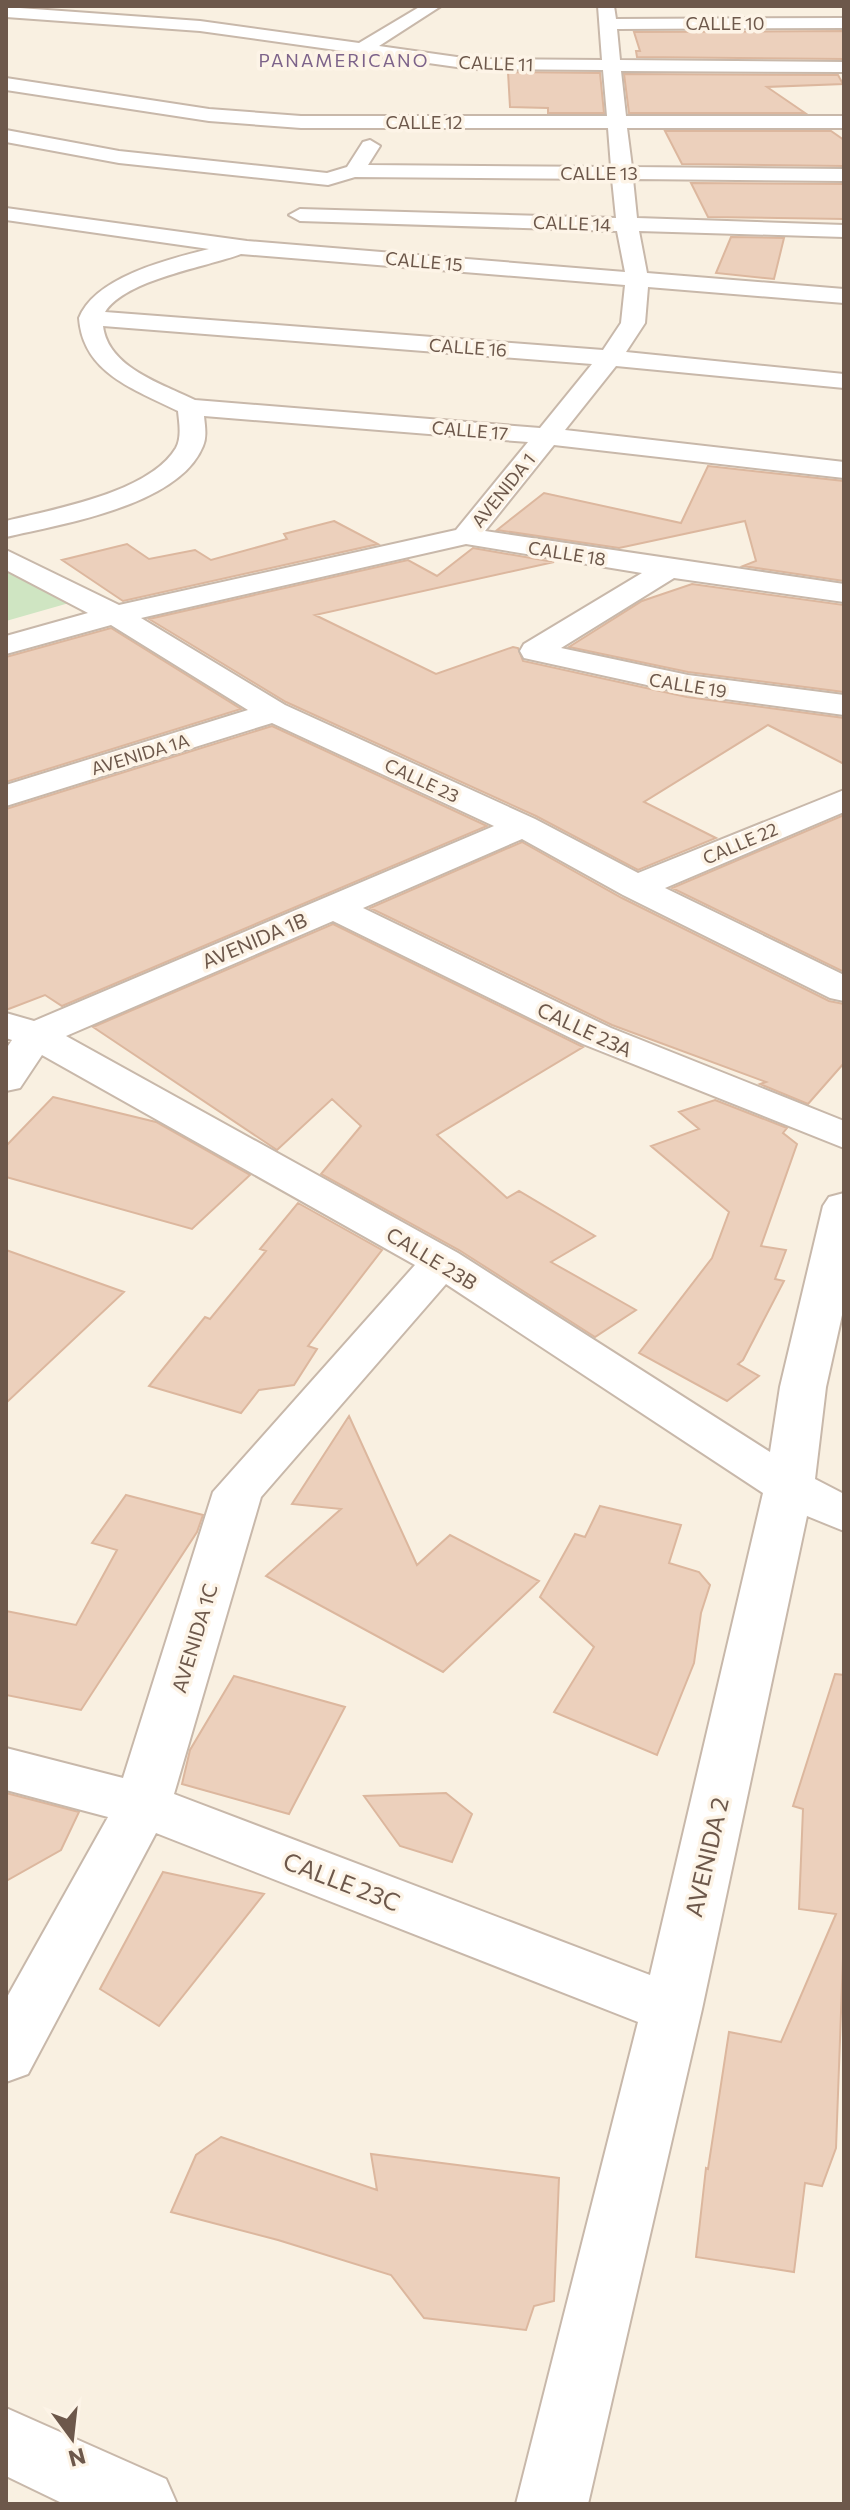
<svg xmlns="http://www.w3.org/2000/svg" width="850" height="2510" viewBox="0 0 850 2510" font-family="Commissioner,sans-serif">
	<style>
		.green { fill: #cfe5c2 }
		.building { fill: #ecd0bc; stroke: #dcb79e; stroke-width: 2 }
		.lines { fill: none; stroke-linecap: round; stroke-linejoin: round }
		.street-casing { stroke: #c8b8aa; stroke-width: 4 }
		.street { fill: #fff; fill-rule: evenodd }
		.labels { text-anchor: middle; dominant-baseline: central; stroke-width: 7; stroke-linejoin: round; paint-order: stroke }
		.far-street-label { font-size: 18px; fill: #6d584b; stroke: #fdf4e7 }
		.far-neighbourhood-label { font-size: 18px; letter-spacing: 2px; fill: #7d638a; stroke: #fdf4e7 }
		.street-label { font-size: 20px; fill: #6d584b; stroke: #fdf4e7 }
		.near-street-label { font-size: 24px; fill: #6d584b; stroke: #fdf4e7 }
	</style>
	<rect width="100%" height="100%" fill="#f9f0e1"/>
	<!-- green -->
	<path class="green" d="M6 570 69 603 6 621Z"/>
	<!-- building -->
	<path class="building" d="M844 31V59L637 57 636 51H640L634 32Z
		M508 72 600 73 604 113H548V108L510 107Z
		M624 74 838 75 843 84 767 87 805 113H629Z
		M665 131H831L844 140V166L682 164Z
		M691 183 844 184V219L708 217Z
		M731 237 784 238 774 279 716 273Z
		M708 466 844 481V581L743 566 756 561 745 521 619 548 497 530 544 493 681 523Z
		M334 521 378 544 123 601 62 560 127 544 149 559 195 550 211 560 287 539 284 534Z
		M473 548 554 562 315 615 436 674 513 647 518 648 523 661 687 697 844 718V764L768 725 644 802 716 838 638 870 536 816 286 702 149 619 408 560 437 576Z
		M692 584 844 605V692L688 672 569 647 642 601Z
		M111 628 241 709 6 782V657Z
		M272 726 487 826 62 1006 45 995 6 1010V809Z
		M844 815V972L672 888Z
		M522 842 622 898 829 1001 844 1004V1063L808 1104 760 1084 766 1082 612 1025 370 908Z
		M333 924 583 1047 437 1135 507 1198 519 1191 595 1236 551 1262 636 1310 595 1337 459 1250 321 1174 361 1126 332 1099 277 1150 93 1027Z
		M53 1097 156 1122 250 1175 192 1229 6 1177V1146Z
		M715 1100 787 1128 783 1133 797 1144 761 1246 786 1250 775 1279 784 1281 743 1360 738 1364 759 1376 727 1401 639 1353 712 1258 729 1212 651 1146 699 1129 679 1112Z
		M298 1203 382 1250 308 1346 317 1349 294 1385 259 1390 241 1413 149 1386 205 1317 210 1319 266 1251 260 1249Z
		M6 1250 124 1292 6 1403Z
		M349 1416 417 1565 450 1535 539 1581 443 1672 266 1576 341 1509 292 1504Z
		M126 1495 203 1515 197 1532 81 1710 6 1695V1611L76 1625 117 1550 92 1543Z
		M600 1506 681 1525 669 1563 699 1572 710 1585 701 1613 694 1663 657 1755 554 1712 594 1647 540 1597 575 1534 585 1537Z
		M835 1674 844 1675V1931L836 2148 822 2186 805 2183 794 2272 696 2257 706 2168 708 2169 729 2032 781 2042 836 1914 799 1909 803 1809 793 1806Z
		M234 1676 345 1707 289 1814 182 1784 190 1750Z
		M6 1793 79 1812 61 1850 6 1881Z
		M446 1793 472 1814 452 1862 400 1846 364 1796Z
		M163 1872 264 1894 159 2026 100 1989Z
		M221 2137 377 2190 371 2154 559 2178 554 2301 534 2306 526 2330 424 2318 391 2275 278 2240 171 2212 196 2155Z"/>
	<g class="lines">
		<defs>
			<path id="street" d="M421 6H441L379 46 471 59 602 60 598 6H614L616 19 844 18V28L617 29 620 60 844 62V72L621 71 626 116H844V128H627L632 167 844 169V181L633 179 637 218 844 225V237L639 231 647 273 844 289V303L648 287 645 323 626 352 844 374V388L616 366 565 430 844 462V478L554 445 485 531 844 584V602L674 578 561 648 688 675 844 695V715L688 694 524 658 520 651 524 644 642 573 466 544 141 618 285 705 535 819 638 873 844 790V812L665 888 844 975V1001L830 998 623 895 522 839 363 908 611 1028 844 1121V1148L583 1044 333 921 66 1036 458 1253 770 1452 780 1387 823 1206 829 1197 844 1193V1306L826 1387 815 1479 844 1494V1531L807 1516 702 2009 588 2504H516L638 2022 156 1833 28 2074 6 2082V1999L108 1817 6 1790V1748L123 1778 213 1492 415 1265 42 1055 20 1088 6 1091V1049L12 1040 6 1038V1013L34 1021 494 826 272 723 6 806V785L248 710 111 625 6 654V636L88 613 6 570V550L119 605 456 530 528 442 204 416C205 426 207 437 203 446 179 506 61 524 6 537V521C54 509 149 493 176 448 182 437 179 422 178 411 134 389 83 373 79 318 95 277 169 259 209 249L6 220V208L247 241 625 272 617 231 300 221 289 215 300 209 616 218 612 179 355 177 328 185 119 163 6 142V130L119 151 327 173 347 167 363 142 370 140 380 146 368 165 611 167 608 128H301L209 121 6 90V78L209 109 301 116H607L603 70 471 69 200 31 6 17V7L200 21 359 43ZM241 254 625 285 621 323 603 350 105 312C126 279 207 267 241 254ZM103 326 592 364 540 428 195 400C163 384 108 368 103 326ZM446 1284 763 1493 650 1975 174 1794 261 1497Z
				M6 2408 166 2479 177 2504H64L6 2476Z"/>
		</defs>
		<!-- street casing -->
		<use href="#street" class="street-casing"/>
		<!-- street -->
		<use href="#street" class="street"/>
	</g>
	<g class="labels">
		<!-- far-street labels -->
		<g class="far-street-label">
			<text x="725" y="23">CALLE 10</text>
			<text transform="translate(496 63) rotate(2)">CALLE 11</text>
			<text x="424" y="122">CALLE 12</text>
			<text x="599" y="173">CALLE 13</text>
			<text transform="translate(572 223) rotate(2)">CALLE 14</text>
			<text transform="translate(424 261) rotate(5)">CALLE 15</text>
			<text transform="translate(468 347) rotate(4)">CALLE 16</text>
			<text transform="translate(470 430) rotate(5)">CALLE 17</text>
			<text transform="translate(503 490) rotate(-51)">AVENIDA 1</text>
			<text transform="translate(567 553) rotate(9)">CALLE 18</text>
			<text transform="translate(688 685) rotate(9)">CALLE 19</text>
			<text transform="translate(140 754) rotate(-17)">AVENIDA 1A</text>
			<text transform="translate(422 780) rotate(25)">CALLE 23</text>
			<text transform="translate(740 843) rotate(-23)">CALLE 22</text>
		</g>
		<!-- far-neighbourhood labels -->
		<g class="far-neighbourhood-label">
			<text x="344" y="60">PANAMERICANO</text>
		</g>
		<!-- street labels -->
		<g class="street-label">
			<text transform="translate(254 940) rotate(-23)">AVENIDA 1B</text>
			<text transform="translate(585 1029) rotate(25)">CALLE 23A</text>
			<text transform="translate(432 1258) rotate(31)">CALLE 23B</text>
			<text transform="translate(194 1638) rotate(-73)">AVENIDA 1C</text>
		</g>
		<!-- near-street labels -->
		<g class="near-street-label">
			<text transform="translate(706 1857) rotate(-77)">AVENIDA 2</text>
			<text transform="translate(342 1881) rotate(21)">CALLE 23C</text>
		</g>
	</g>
	<!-- border -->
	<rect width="850" height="2510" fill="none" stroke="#6d584b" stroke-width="16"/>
	<!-- north arrow -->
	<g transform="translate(72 2438) rotate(165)" stroke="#fdf4e7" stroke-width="6" paint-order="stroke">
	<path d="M0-6L14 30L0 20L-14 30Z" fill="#6d584b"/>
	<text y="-12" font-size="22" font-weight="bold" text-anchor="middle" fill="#6d584b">N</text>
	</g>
</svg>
